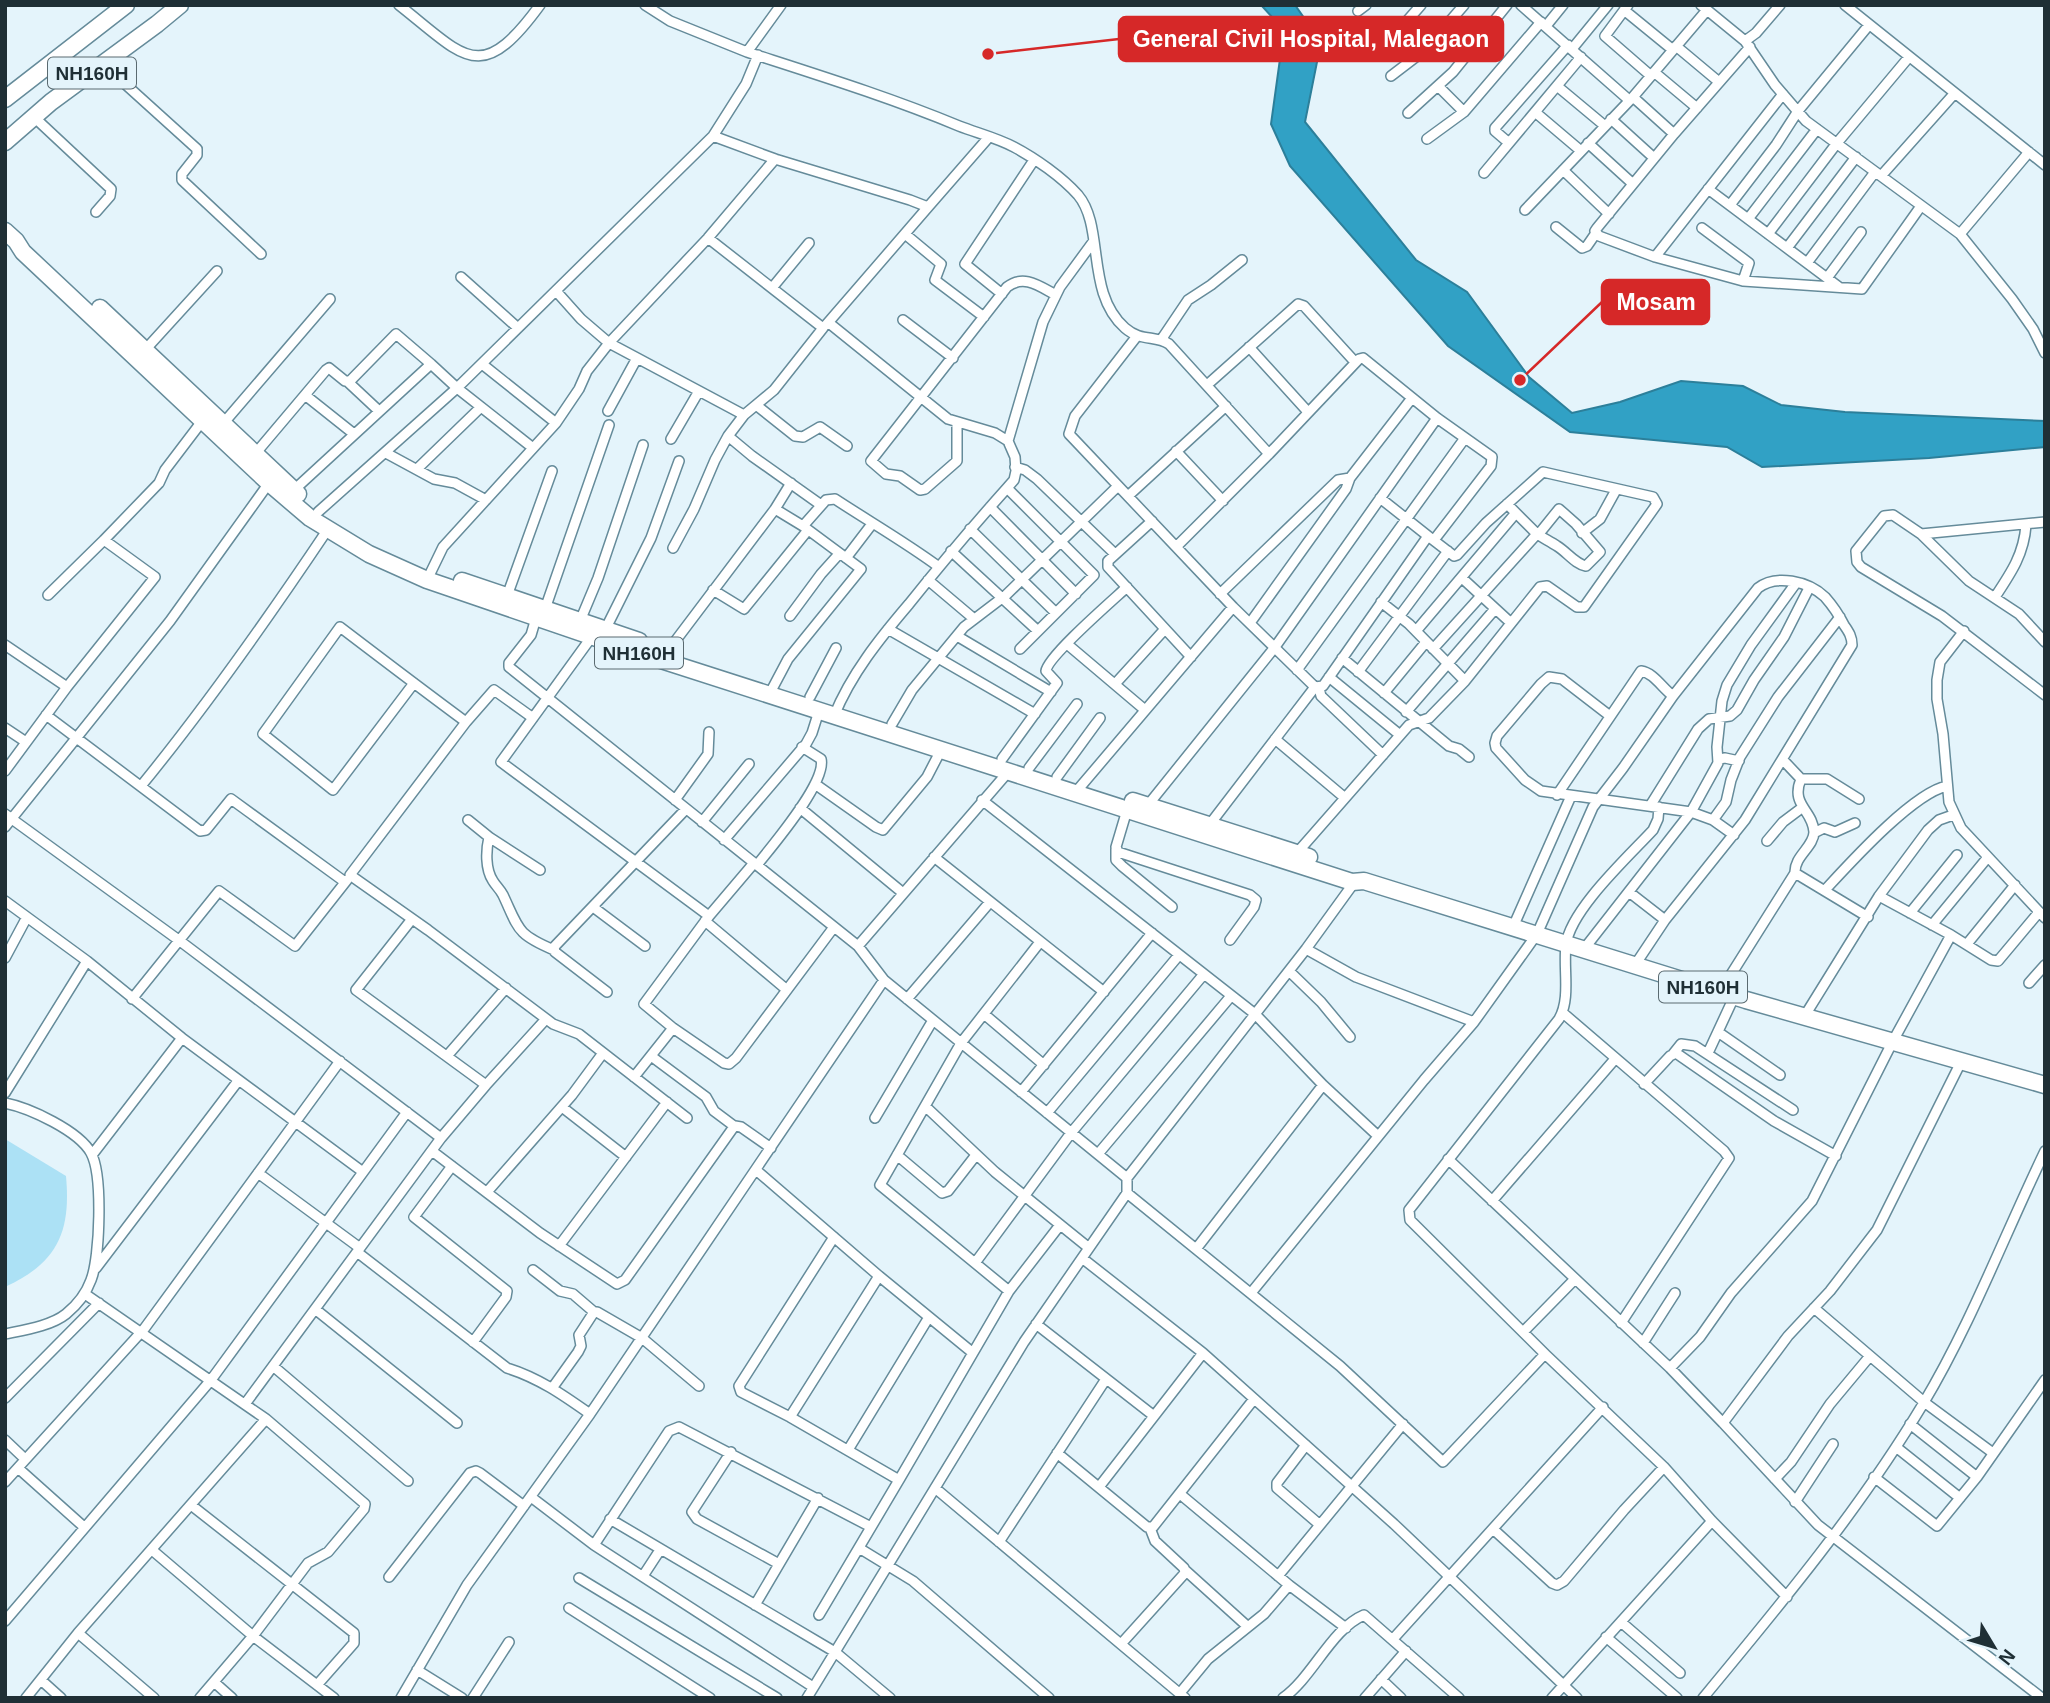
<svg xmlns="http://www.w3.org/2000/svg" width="2050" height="1703" viewBox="0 0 2050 1703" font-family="Helvetica,sans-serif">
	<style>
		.green { fill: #ace1f5 }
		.water { fill: #31a1c5; stroke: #2c7f9a; stroke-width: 2 }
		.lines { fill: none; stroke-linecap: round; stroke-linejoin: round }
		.street-casing { stroke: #658b9a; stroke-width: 12 }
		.highway-casing { stroke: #658b9a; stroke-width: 19 }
		.street { stroke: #fff; stroke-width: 9 }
		.highway { stroke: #fff; stroke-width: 16 }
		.labels { text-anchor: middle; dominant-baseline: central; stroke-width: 5; stroke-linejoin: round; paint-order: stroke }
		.shield { fill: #e4f4fb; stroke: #5a6a70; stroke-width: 2 }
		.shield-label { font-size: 19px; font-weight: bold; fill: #1f2f35 }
		.leader { fill: none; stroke: #d62828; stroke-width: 2.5 }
		.callout-dot { fill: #d62828; stroke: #e4f4fb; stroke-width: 2.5 }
		.callout { fill: #d62828; stroke: #d62828; stroke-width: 2.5 }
		.callout-label { font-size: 23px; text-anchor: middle; font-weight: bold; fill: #fff }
	</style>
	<rect width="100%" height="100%" fill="#e4f4fb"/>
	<!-- green -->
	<path class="green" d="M5 1139 66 1176C71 1231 58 1262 7 1286L5 1284Z"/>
	<!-- water -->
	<path class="water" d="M1261 5H1295L1321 42 1305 122 1416 260 1467 292 1529 377 1572 413 1620 402 1681 381 1743 386 1781 405 1845 412 2045 421V447L1929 458 1762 467 1727 447 1570 432 1448 346 1290 166 1271 124 1284 30Z"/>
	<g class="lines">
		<defs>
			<path id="street" d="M399 5C465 57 480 87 540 5
				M645 5 670 21 747 52 781 5
				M1521 5 1629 100
				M1628 5 1605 36 1651 76
				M1701 5 1745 41 1775 85 1806 121 1960 234 2012 299 2033 329 2045 353
				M1845 5 2045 165
				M1624 10 1673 50
				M1358 11 1366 5
				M1546 26 1563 5
				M1400 29 1421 5
				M1745 41 1756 33 1780 5
				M1676 46 1719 82
				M1750 47 1674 134 1597 228 1595 231 1599 236 1655 257 1743 281 1862 289 1921 206
				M1572 49 1608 5
				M747 52C818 75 889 97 959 126 977 133 997 138 1014 147 1035 158 1062 177 1078 195 1105 227 1085 293 1125 328 1141 342 1156 335 1169 344L1269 454
				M103 64 197 149V155L182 174V180L261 254
				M1654 72 1697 108
				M1391 76 1425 50 1464 5
				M1438 86 1464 112
				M1557 86 1605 126
				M1633 97 1674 134
				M1535 112 1581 151
				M1408 113 1453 72 1507 5
				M34 117 111 189 110 196 96 212
				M1611 119 1654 158
				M1427 139 1464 112 1541 22
				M1509 143 1495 131V128L1568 45
				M1588 143 1633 184
				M775 159 910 200 928 207 826 325
				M1563 170 1609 214
				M1484 173 1581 57
				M1881 176 1954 94
				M1708 189 1839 287
				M1730 205 1776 145 1798 111 1869 25
				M928 207 989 137
				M1525 210 1633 97 1707 10
				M1748 219 1817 129
				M1556 227 1582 248 1587 246 1596 233
				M1702 228 1749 263 1743 281
				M905 234 941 264 935 280 984 317
				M1768 234 1837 143 1909 57
				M1960 234 2029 152
				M1787 248 1856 157
				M1655 257 1783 94
				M1807 263 1875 172
				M461 277 518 328
				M1827 278 1861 232
				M772 288 809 243
				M556 291 581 319 609 343 744 415 774 390 823 328 708 238
				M1002 294 965 264 1034 160
				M903 320 953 358
				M829 323 948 419 995 433 1008 441 1015 457 1016 471 1014 480 1007 488C973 526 941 564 909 604 880 638 851 674 834 716
				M1161 340 1188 300 1211 285 1242 260
				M1249 347 1308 412
				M145 350 217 271
				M482 364 556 423
				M348 382 379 411
				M1207 385 1298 304 1304 306 1355 362
				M305 395 354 434
				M756 405 795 436 803 437 820 427 847 446
				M608 411 637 358
				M744 415 728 436 752 456 821 505
				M957 422V461L925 489 920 490 900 476 886 474 871 461 1007 287C1024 274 1039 286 1056 295
				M221 426 330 299
				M671 439 699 391
				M1008 441 1043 322 1060 287 1093 242
				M1176 451 1223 501
				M386 453 434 479 455 483 486 500
				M255 454 326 370 329 368 345 381H350L396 334 431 364
				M1015 467 1025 470 1037 479 1115 554
				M417 469 481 407
				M1007 488 1094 575 1020 649
				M294 490 431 364 457 388 533 448
				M1128 496 1226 406
				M1507 504 1537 534C1543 538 1551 542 1557 546 1567 552 1575 564 1586 566L1600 552 1576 524 1559 509 1538 535
				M990 507 1076 594
				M775 509 791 483
				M318 512 457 388 713 136 746 84 758 55
				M1152 521 1108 561V567L1191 657
				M803 526 826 500 835 499C870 522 905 542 939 567
				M970 529 1056 613
				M1582 533 1600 519 1616 490
				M1921 534 2045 522
				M1177 546 1269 454 1359 359 1363 358 1437 418 1492 457 1491 466 1434 540
				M673 548 694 509 715 460 728 436
				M951 551 1038 631
				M846 558 872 524
				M1462 578 1511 623
				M427 580 443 547 556 423 579 389 587 371 609 343 708 238 775 159 713 136
				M928 580 973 618
				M713 590 744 609 808 530
				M1220 594 1338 480 1350 478
				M48 595 104 540
				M507 596 552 471
				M1995 597C2011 573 2024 554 2026 525
				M1381 602 1409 624 1465 681
				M545 609 609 425
				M790 616 821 574 839 554
				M536 618 531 635 509 663V667L858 946
				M580 621 598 578 643 445
				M1250 623 1346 489 1350 478 1412 398
				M888 629 1035 714
				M605 630 651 538 679 461
				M1416 631 1515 514
				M1964 631 1940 662 1937 680V699L1943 734 1949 802 1961 828 2045 918
				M593 635 501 762 709 916 754 863
				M957 636 1051 692
				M2045 642 2019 614 1969 581 1921 534 1893 515 1884 516 1856 551 1857 562 1861 567 1942 616 2045 695
				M1067 644 1145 710
				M5 645 67 687
				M1433 649 1537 534
				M1342 658 1449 746 1459 749 1469 757
				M661 660 775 509 803 526 861 569 788 659 770 693
				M1297 670 1465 438
				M1358 672 1448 551
				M1329 677 1400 735
				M414 683 333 790 263 734 340 627C382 659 424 691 466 722L350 875 428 930 553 1024 579 1034 687 1118
				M1115 684 1165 629
				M1315 687 1323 686 1428 536 1380 498
				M1319 688 1321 696 1383 755
				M1384 693 1426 642
				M810 697 836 648
				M1406 712 1495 609
				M46 715 200 831 206 830 231 799 345 882
				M1610 716 1562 679 1549 677 1541 684 1497 736 1495 743 1496 748 1525 780 1541 791 1691 812 1713 820 1734 835
				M466 722 494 690 533 718
				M892 724 912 690 964 627 1006 595 1118 486
				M5 728 26 742
				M1275 739 1345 798
				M1002 759 1057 683 1046 671C1047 657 1113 600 1127 587
				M1719 759 1725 758 1739 761
				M1783 760 1801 779C1790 805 1813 810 1814 832 1814 847 1794 856 1795 873
				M1029 768 1077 704
				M5 771 67 687 155 577 104 540 159 483 165 470 203 420
				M1009 771 858 946 884 980 1127 1178 1306 949 1356 880
				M1057 777 1100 718
				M1801 779H1827L1859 799
				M815 784 876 827 883 830 927 777 941 750
				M141 786C208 704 269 617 328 529
				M1075 793 1233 607 1069 434 1075 416 1137 336
				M1557 795 1641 671C1654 673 1662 688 1673 696
				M675 800 708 754 709 732
				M982 800 1255 1014 1323 1085 1378 1136
				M1148 805 1275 647 1437 418
				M1650 806 1698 729 1709 719 1730 716 1737 710 1754 680 1784 637 1809 588
				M800 808 903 893
				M1127 810 1116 847 1118 852 1250 895 1256 900 1254 907 1230 940
				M5 814 180 941 441 1138 245 1404
				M468 820 489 837C486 850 485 869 493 881 496 886 500 889 503 895 519 929 516 934 554 950
				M1713 820 1726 802 1731 780 1740 757 1778 697 1840 617
				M702 822 749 764
				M5 827 170 621 269 483
				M1207 828 1315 687 1233 607
				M1814 833 1824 828 1835 832 1855 823
				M489 837 540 870
				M724 840 806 744 812 733 819 711
				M1767 841 1783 822 1803 807
				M1116 849V860L1122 866 1172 907
				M1296 854 1409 725 1429 718 1465 681 1540 587 1547 586 1577 607H1584L1657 504 1653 497 1543 472 1486 523 1457 555 1454 556 1428 536
				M934 857 1104 992
				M757 865C772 846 827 782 821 759L802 747
				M1825 890C1850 863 1913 793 1947 786
				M1629 892 1665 920
				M5 901 87 961 182 1038 363 1172
				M593 907 645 946
				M1910 913 1957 855
				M709 916 644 1004 673 1028 724 1063 729 1064 736 1058 834 927
				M412 919 356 990 486 1085 546 1019
				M705 921 787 990
				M1932 925 1988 857
				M1513 927 1571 796
				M1951 935 1991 960 1998 961 2039 912
				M1967 944 2015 885
				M1306 949 1356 977 1474 1022
				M1584 949 1691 812 1718 763 1717 747 1722 701 1727 685 1751 645 1796 583
				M5 958 27 917
				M1289 971 1321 1002 1350 1037
				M2029 983 2045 965
				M607 992 555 952 554 947 686 809
				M1720 992 1795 873 1868 917
				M132 999 219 891 295 946 347 880
				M907 999 990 902
				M1563 1013 1724 1151 1729 1158 1621 1323
				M984 1014 1044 1065
				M1804 1017 1879 896
				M1718 1032 1780 1075
				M1708 1053 1734 997
				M1673 1054 1681 1044 1695 1046 1793 1110
				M447 1056 506 988
				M651 1056 706 1097 714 1111 734 1126
				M634 1077 673 1028
				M1644 1084 1670 1056 1676 1053 1774 1121 1836 1156
				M1021 1092 1152 933
				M5 1093 87 961
				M5 1103C30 1108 79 1131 91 1153 103 1175 100 1257 91 1280 86 1294 77 1305 66 1314 51 1326 24 1330 5 1334
				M925 1106 995 1172 1089 1248
				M562 1107 626 1157
				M1047 1113 1179 955
				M875 1118 933 1020
				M441 1138 486 1085
				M432 1151 540 1233 617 1284 625 1280 733 1128 735 1126 741 1127 771 1148
				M1098 1154 1231 996
				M92 1155 182 1038
				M897 1155 942 1193 948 1191 976 1155
				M1448 1159 1670 1368 1723 1423 1788 1336 1830 1291 1877 1230 1962 1060
				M452 1166 414 1217 507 1291 506 1297 473 1342
				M756 1170 879 1276 790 1417 899 1480 1009 1291 880 1185 961 1043 1040 942
				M258 1173 360 1248
				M1127 1178V1193L1340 1366 1443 1462 1545 1354 1664 1467 1712 1521 1787 1597
				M487 1192 572 1095 603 1053
				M1492 1201 1615 1059
				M559 1246 667 1102
				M1196 1249 1323 1085
				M357 1252 507 1368C539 1378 563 1395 590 1414
				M1082 1258 1203 1353 1394 1524 1577 1698
				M975 1263 1071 1133 1204 974
				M96 1268 238 1081
				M533 1270 560 1291 573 1294 594 1312
				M879 1276 973 1353
				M1009 1291 1060 1225
				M1251 1293 1424 1080 1474 1022 1537 934 1593 807 1623 768 1673 696 1758 588C1776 574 1808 581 1825 597 1832 605 1839 615 1844 625 1849 632 1852 637 1852 645L1745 820 1665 920 1635 965
				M1814 1308 1924 1402 1993 1453
				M315 1309 457 1423
				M1036 1324 1154 1416
				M1523 1332 1574 1280
				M1643 1343 1675 1293
				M1545 1354 1410 1220 1409 1210 1559 1019C1571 998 1563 969 1566 945 1570 910 1629 856 1653 830L1658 819 1659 807
				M273 1366 408 1481
				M1670 1368 1700 1337 1731 1293 1812 1201 1893 1041 1951 935 1879 896 1928 830 1939 820 1953 815
				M553 1387 578 1352 581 1346 579 1335 594 1312H597L642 1338 699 1386
				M5 1398 99 1303
				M790 1417 741 1392 739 1386 834 1237
				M1723 1423 1818 1525 2042 1698
				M1910 1424 1977 1477
				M5 1440 25 1459
				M1306 1445 1277 1483V1488L1320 1525
				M1896 1447 1960 1498
				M848 1450 929 1317
				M731 1452 692 1512 697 1519 779 1564
				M1057 1453 1147 1527H1153L1254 1399
				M18 1468 84 1527
				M1874 1477 1937 1526 1977 1477 2045 1380
				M1775 1479 1791 1462 1830 1404 1870 1356
				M5 1482 144 1329 340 1061
				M1099 1487 1203 1353
				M935 1488 1185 1698
				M1180 1494 1289 1585 1346 1628
				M531 1497 594 1545 813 1687
				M1795 1502 1833 1444
				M191 1505 354 1633V1643L317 1685
				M610 1519 835 1652 890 1698
				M1493 1529 1552 1583 1557 1585 1564 1581 1624 1510 1664 1467
				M999 1542 1106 1379
				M594 1545 669 1431 679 1427 871 1527
				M859 1548 913 1581 1049 1698
				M152 1550 253 1636 308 1563 328 1552 364 1509 365 1504 266 1419
				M1185 1570 1247 1626
				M643 1576 660 1550
				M1278 1576 1403 1424
				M389 1577 470 1473 476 1471 480 1473 524 1506
				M579 1578 777 1698
				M755 1605 818 1498
				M569 1608 710 1698
				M819 1615 899 1480
				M5 1621 211 1380 407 1112
				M1621 1622 1680 1673
				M78 1633 154 1698
				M1606 1637 1677 1698
				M1393 1639 1603 1407
				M1121 1644 1185 1573 1184 1568 1155 1541 1150 1528
				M417 1670 462 1698
				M1381 1679 1401 1698
				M41 1680 61 1698
				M214 1682 232 1698
				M1180 1693 1208 1659 1264 1614 1289 1585
				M26 1698 78 1633 266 1419 85 1294
				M200 1698 253 1636 334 1698
				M401 1698 467 1585 590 1414 884 980
				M473 1698 509 1642
				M807 1698 1024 1342 1127 1193
				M1283 1698C1313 1677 1331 1629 1364 1615L1459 1698
				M1365 1698 1406 1651
				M1552 1698 1712 1521
				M1703 1698C1781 1604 1860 1509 1923 1404 1971 1324 2004 1236 2045 1151"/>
			<path id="highway" d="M5 99 126 5
				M5 142 51 102 157 24 180 5
				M5 231 16 241 23 252 269 483 310 518 369 554 427 580 661 660 1352 882 1364 881 1746 1000 2045 1085
				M100 308 298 494
				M462 581 639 641
				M1133 801 1309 857"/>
		</defs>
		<!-- street casing -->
		<use href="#street" class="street-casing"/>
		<!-- highway casing -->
		<use href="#highway" class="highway-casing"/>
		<!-- street -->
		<use href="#street" class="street"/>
		<!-- highway -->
		<use href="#highway" class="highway"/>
	</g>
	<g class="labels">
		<!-- shield labels -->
		<g class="shield">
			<rect x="48" y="57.5" width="88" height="31" rx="5"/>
			<rect x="595" y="637.5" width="88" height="31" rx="5"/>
			<rect x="1659" y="971.5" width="88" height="31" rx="5"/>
		</g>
		<g class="shield-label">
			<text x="92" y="73">NH160H</text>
			<text x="639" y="653">NH160H</text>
			<text x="1703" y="987">NH160H</text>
		</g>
	</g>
	<!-- callouts -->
	<path class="leader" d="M988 54L1119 39M1520 380L1602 302"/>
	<g class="callout-dot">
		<circle cx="988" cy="54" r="7"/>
		<circle cx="1520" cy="380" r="7"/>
	</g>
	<g class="callout">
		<rect x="1119" y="17" width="384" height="44" rx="7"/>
		<rect x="1602" y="280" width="107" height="44" rx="7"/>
	</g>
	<g class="callout-label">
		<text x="1311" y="47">General Civil Hospital, Malegaon</text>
		<text x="1656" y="310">Mosam</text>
	</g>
	<!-- border -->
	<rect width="2050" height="1703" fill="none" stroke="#1f2f35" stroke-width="14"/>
	<!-- north arrow -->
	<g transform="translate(1994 1647) rotate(128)" stroke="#e4f4fb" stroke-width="5" paint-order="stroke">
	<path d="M0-5L12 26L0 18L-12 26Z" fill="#1f2f35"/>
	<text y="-10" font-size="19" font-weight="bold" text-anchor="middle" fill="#1f2f35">N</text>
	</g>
</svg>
